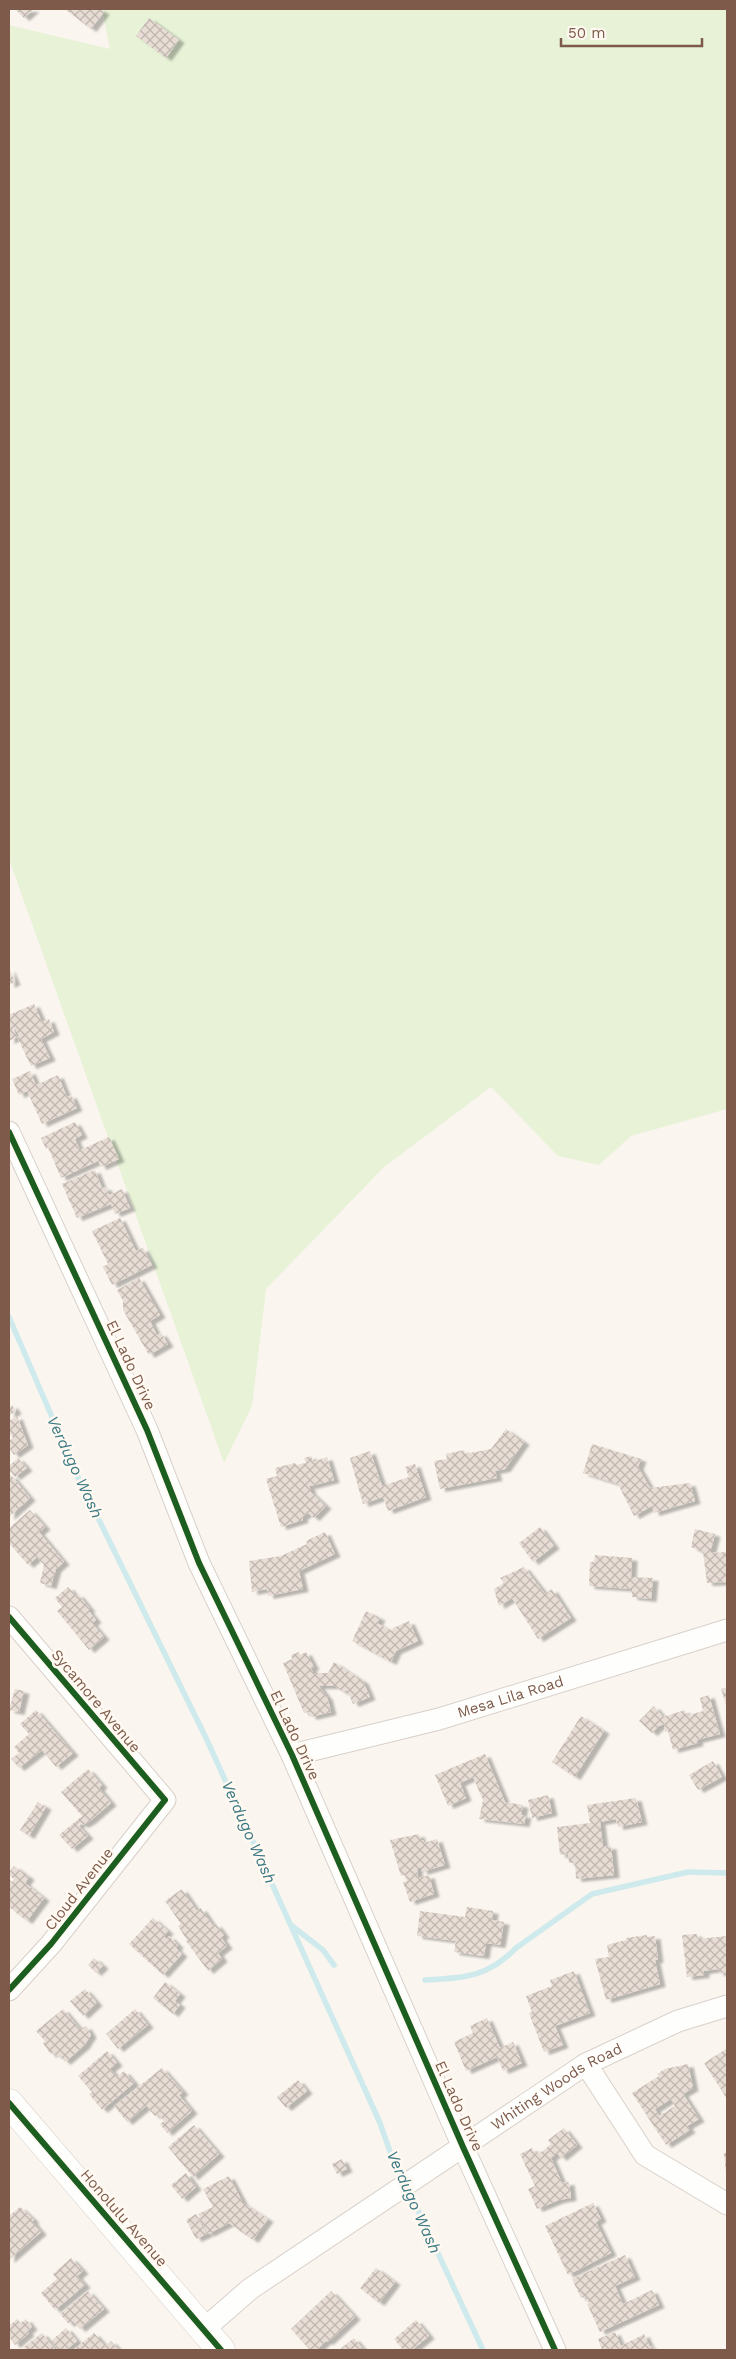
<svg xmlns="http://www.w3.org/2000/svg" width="736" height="2359" viewBox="0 0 736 2359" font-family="'Work Sans',sans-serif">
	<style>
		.grass { fill: #e7f2d7 }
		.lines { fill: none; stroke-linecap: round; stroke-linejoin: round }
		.stream { stroke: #ceeaec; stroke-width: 5.5 }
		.building { fill: url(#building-cross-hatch); fill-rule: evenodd; filter: url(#shadow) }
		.street-casing { stroke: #d9d0ca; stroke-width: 23 }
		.secondary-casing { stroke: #dbd2cb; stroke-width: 29 }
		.street { stroke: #fefefc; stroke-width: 21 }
		.secondary { stroke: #fefefc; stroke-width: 28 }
		.cycleway-casing { stroke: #fff9f2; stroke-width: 9 }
		.cycleway { stroke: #1b5e20; stroke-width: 6 }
		.labels { text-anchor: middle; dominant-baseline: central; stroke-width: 5; stroke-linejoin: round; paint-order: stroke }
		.street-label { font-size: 15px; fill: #7d5a49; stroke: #fff9f2 }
		.water-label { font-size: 16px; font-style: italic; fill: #3a7983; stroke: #fff9f2 }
	</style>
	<defs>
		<pattern id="building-cross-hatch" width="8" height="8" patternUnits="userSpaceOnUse" patternTransform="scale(1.25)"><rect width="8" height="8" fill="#e7ddd5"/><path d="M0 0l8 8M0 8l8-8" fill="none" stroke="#c0b6af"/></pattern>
		<filter id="shadow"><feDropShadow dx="5.5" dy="3" stdDeviation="1" flood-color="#0004"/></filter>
	</defs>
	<rect width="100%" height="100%" fill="#faf5ee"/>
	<!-- grass -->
	<path class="grass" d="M102 9H727V1109L631 1136 599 1165 558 1156 491 1087 384 1167 266 1289 252 1406 224 1463 9 859V25L110 49Z"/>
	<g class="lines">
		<!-- stream -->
		<path class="stream" d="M9 1317 77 1475 207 1740 380 2123 393 2160 404 2181
			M292 1926 323 1950 334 1965
			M425 1980C463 1978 487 1978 516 1948L592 1894 688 1872 727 1873
			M408 2189 483 2350"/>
	</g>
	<!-- building -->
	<path class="building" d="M15 9H34L24 18Z
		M65 9H100L104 12 91 29Z
		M149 18 179 40 166 58 136 36Z
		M9 968 15 982 9 985Z
		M34 1004 42 1022 49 1019 54 1032 41 1039 50 1058 31 1066 17 1037 19 1036 15 1028 13 1029 17 1037 9 1041V1015Z
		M30 1071 36 1085 58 1075 67 1097 71 1095 77 1108 42 1124 27 1091 19 1095 12 1079Z
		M75 1122 82 1135 75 1139 80 1150 109 1137 119 1159 101 1167 98 1161 61 1178 48 1147 46 1149 41 1138Z
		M95 1170 102 1188 106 1187 109 1195 122 1189 130 1208 115 1214 111 1204 77 1218 62 1184Z
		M120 1218 136 1251 143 1248 152 1265 112 1285 103 1267 108 1264 92 1231Z
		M139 1278 160 1315 150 1321 157 1335 161 1333 168 1344 149 1355 123 1310V1301L117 1290Z
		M12 1405 16 1411 9 1416V1408Z
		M17 1416 28 1445 14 1455 9 1448V1441L13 1438 9 1432V1421Z
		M506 1429 524 1442 505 1469 495 1471 497 1478 440 1489 434 1461 447 1459 446 1454 464 1450 465 1454 491 1449Z
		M592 1444 641 1459 638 1467 650 1488 690 1483 695 1501 654 1513 652 1506 634 1516 618 1484 583 1473Z
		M370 1451 382 1486 409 1477 405 1467 415 1464 426 1497 388 1511 383 1497 363 1504 350 1458Z
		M311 1456 313 1462 327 1457 334 1480 311 1486 309 1485 311 1492 326 1506 314 1518 308 1513 302 1517 303 1520 281 1527 266 1479 277 1476 275 1468 295 1463 296 1465 306 1463 304 1458Z
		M18 1458 27 1468 15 1477 9 1470V1466Z
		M11 1475 30 1498 9 1517V1477Z
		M30 1510 45 1527 39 1532 64 1562 56 1569 51 1586 40 1583 44 1565 37 1557 28 1565 9 1543V1528Z
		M540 1527 554 1546 533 1562 519 1543Z
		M695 1529 715 1534 710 1553 727 1552V1582L707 1583 703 1552 691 1547Z
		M325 1532 335 1554 299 1571 303 1589 268 1596 267 1589 252 1592 249 1561 281 1556 307 1544 306 1541Z
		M595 1555 632 1558 631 1577 653 1578 651 1599 632 1597V1589L589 1586 590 1562H594Z
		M524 1567 545 1594 552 1589 571 1618 538 1639 512 1598 499 1606 494 1589 504 1583 500 1578Z
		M68 1587 76 1596 78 1594 90 1609 88 1610 96 1620 92 1623 104 1637 89 1650 57 1611 62 1607 55 1598Z
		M366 1611 380 1618 377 1623 392 1631 393 1628 409 1621 418 1641 396 1651 391 1662 352 1641Z
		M299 1652 300 1655 306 1652 314 1667 311 1668 313 1673H328L334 1662 363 1681 370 1697 353 1704 347 1690 343 1692 335 1686H319L326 1696H327L331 1712 311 1717 309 1712 304 1713 283 1663 292 1659 291 1655Z
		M727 1687V1708L721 1689Z
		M15 1689 24 1691 19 1712 9 1710Z
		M709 1695 720 1734 697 1740 698 1743 673 1750 668 1731 665 1732 664 1727 665 1724 659 1726 652 1733 639 1721 654 1706 663 1717 685 1710 686 1716 703 1711 700 1698Z
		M36 1710 73 1753 56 1767 42 1750 19 1768 11 1759 19 1753 14 1747 29 1734 20 1724Z
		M581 1716 604 1731 575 1777 552 1762Z
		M485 1754 505 1802 523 1805 521 1815H526L524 1824 479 1819 483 1800 473 1777 460 1783 466 1798 448 1806 435 1775Z
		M713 1761 722 1777 698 1790 689 1775Z
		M88 1769 102 1785 99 1788 111 1803 90 1821 83 1825 81 1823 78 1825 88 1836 72 1849 59 1835 82 1816 61 1792Z
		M548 1795 552 1813 532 1818 528 1800Z
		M636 1798 642 1822 618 1827 616 1819 600 1822 603 1847 611 1846 614 1875 576 1879 575 1863H569L568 1854 560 1855 557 1827 590 1823 587 1805Z
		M38 1802 46 1807 29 1836 20 1830Z
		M419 1834 421 1841 423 1840 424 1843 437 1839 445 1865 422 1872 421 1867 417 1869 418 1878 429 1875 434 1894 410 1902 403 1882 407 1881 405 1875 401 1876 390 1840Z
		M14 1866 29 1877 25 1883 44 1898 27 1921 9 1907V1879L12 1882 14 1879 9 1875V1872Z
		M182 1889 197 1911 201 1908 213 1926 216 1924 224 1935 221 1937 227 1946 218 1953 222 1959 208 1971 186 1941 187 1940 178 1926 181 1924 165 1901Z
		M467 1907 493 1911 492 1920 504 1922 500 1945 486 1943 484 1956 454 1952 456 1941 417 1936 420 1911 465 1917Z
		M153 1918 168 1931 164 1936 166 1939 169 1936 178 1945 176 1948 182 1954 163 1975 129 1944Z
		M697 1934V1939L727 1936V1972L718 1973V1969L704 1971V1975L687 1977 682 1935Z
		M647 1935V1937L655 1936 658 1960H655L660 1984 606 2000 595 1959 609 1957 607 1945 626 1940V1938Z
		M94 1958 103 1966 96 1973 88 1965Z
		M574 1971 590 2013 555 2026 563 2045 544 2052 529 2013 532 2012 526 1996 552 1986 550 1980Z
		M165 1982 180 1994 175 2001 180 2005 173 2014 153 1998Z
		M85 1989 97 2003 83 2016 70 2001Z
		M63 2009 80 2029 86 2026 91 2035 84 2046 65 2062 59 2055 57 2056 53 2052 51 2055 43 2043 45 2041 36 2031Z
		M135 2009 148 2025 118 2049 106 2034Z
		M487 2018 500 2048 513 2042 522 2063 503 2071 497 2057 466 2071 454 2042 473 2033 470 2026Z
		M726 2049 727 2050V2099L704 2063Z
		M107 2051 117 2063 110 2069 117 2077 124 2071 134 2083 102 2110 89 2094 92 2092 78 2076Z
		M688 2064 693 2088 683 2094 699 2119 687 2126 690 2130 666 2145 632 2093 659 2076 657 2074 665 2069ZM671 2099 675 2106 659 2116 655 2109Z
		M162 2068 183 2092 179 2095 192 2111 167 2133 160 2124 164 2121 158 2114 155 2116 146 2106 127 2122 114 2106Z
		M298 2080 307 2091 286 2108 277 2097Z
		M194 2125 219 2154 193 2177 168 2147Z
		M564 2128 577 2145 561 2158 557 2153 551 2158 562 2183 569 2182 571 2198 559 2200 537 2209 528 2189 535 2186 520 2154 532 2148 535 2154 543 2151 551 2144 548 2140Z
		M724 2153H727V2173H726Z
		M342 2159 347 2169 337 2174 332 2164Z
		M186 2173 196 2187 182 2199 171 2185Z
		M229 2176 243 2203 268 2219 253 2240 229 2223 208 2234 198 2214 213 2207 203 2189Z
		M593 2203 601 2219 596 2222 611 2253 568 2275 545 2226Z
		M20 2207 34 2220 32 2221 41 2232 9 2260V2216Z
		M196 2214 207 2234 196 2239 186 2220Z
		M625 2255 635 2277 615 2286 623 2304 652 2290 659 2305 600 2332 587 2304 589 2303 586 2296 581 2298 572 2279Z
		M71 2258 83 2271 77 2276 85 2285 55 2310 41 2293 57 2279 53 2274Z
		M376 2268 395 2282 379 2303 360 2288Z
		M88 2291 104 2309 80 2329 73 2321 69 2324 60 2314Z
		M331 2291 355 2317 328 2342 326 2341 316 2350H310L291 2329Z
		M17 2319 21 2323 26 2319 32 2327 27 2331 29 2333 15 2345 9 2337V2326Z
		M416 2320 429 2336 412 2350H403L394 2339Z
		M66 2328 77 2341 66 2350H59L51 2341Z
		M615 2332 621 2346 644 2334 650 2347 652 2346 654 2350H602L598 2339Z
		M42 2333 55 2349 26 2350 24 2347Z
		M94 2333 105 2346 111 2341 119 2350H73Z
		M354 2338 364 2350H339Z"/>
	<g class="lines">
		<defs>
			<g id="street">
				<path d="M9 1132 147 1430 199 1563 292 1755 463 2147 555 2350"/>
				<path d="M9 1617 165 1800 51 1944 9 1990"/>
				<path id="s1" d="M292 1755 439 1719 727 1630"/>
				<path d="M586 2064 645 2155 727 2204"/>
				<path id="s2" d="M203 2330 250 2289 586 2064 678 2021 727 2006"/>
			</g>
			<path id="secondary" d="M9 2103 221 2350"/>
		</defs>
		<!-- street casing -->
		<use href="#street" class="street-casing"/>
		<!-- secondary casing -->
		<use href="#secondary" class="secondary-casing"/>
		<!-- street -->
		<use href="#street" class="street"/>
		<!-- secondary -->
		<use href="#secondary" class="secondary"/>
		<defs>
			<path id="cycleway" d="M9 1132 147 1430 199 1563 292 1755 463 2147 555 2350
				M9 1617 165 1800 51 1944 9 1990
				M9 2103 221 2350"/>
		</defs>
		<!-- cycleway casing -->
		<use href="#cycleway" class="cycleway-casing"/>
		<!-- cycleway -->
		<use href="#cycleway" class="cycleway"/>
	</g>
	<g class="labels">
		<!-- street labels -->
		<g class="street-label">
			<text transform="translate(131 1365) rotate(65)">El Lado Drive</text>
			<text stroke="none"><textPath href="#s1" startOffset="226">Mesa Lila Road</textPath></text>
			<text transform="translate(96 1701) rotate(50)">Sycamore Avenue</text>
			<text transform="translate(295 1735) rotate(65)">El Lado Drive</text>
			<text transform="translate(79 1889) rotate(-52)">Cloud Avenue</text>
			<text stroke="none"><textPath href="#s2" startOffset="430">Whiting Woods Road</textPath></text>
			<text transform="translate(459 2106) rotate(66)">El Lado Drive</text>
			<text transform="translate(124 2218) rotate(49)">Honolulu Avenue</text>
		</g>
		<!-- water labels -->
		<g class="water-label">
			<text transform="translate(75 1467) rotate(65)">Verdugo Wash</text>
			<text transform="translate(249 1832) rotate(66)">Verdugo Wash</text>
			<text transform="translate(414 2202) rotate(66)">Verdugo Wash</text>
		</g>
	</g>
	<!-- border -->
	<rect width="736" height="2359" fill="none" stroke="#7d5a49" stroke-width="20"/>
	<!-- scale -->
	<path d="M561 38v8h141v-8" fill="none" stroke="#7d5a49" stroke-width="2.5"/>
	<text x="568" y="38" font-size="15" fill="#7d5a49" stroke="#fff9f2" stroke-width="4" paint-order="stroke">50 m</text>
</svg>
